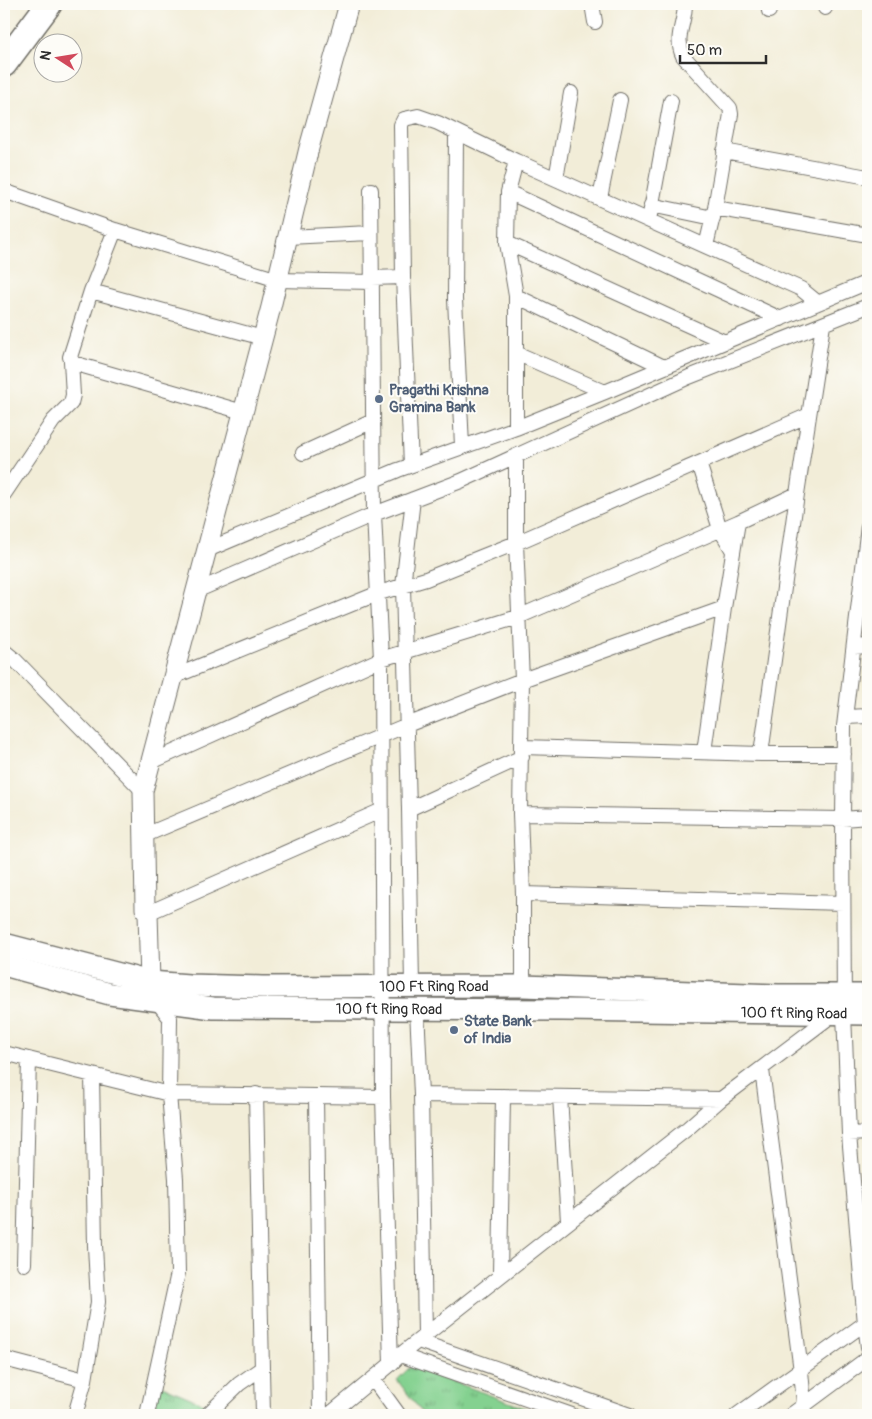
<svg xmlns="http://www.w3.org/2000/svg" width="872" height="1419" viewBox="0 0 872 1419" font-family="Pangolin,sans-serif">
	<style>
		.grass { fill: url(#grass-tufts); stroke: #587e5e }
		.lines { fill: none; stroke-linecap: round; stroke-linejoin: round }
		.street-casing { stroke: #716f68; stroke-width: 16 }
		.secondary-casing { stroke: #716f68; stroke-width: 21 }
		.primary-casing { stroke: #716f68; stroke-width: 24 }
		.highway-casing { stroke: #716f68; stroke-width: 28 }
		.street { stroke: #fff; stroke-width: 14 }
		.secondary { stroke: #fff; stroke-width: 19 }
		.primary { stroke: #fff; stroke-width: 21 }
		.highway { stroke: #fff; stroke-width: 25 }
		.service-dot { fill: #5c6f8a; stroke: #fdfcf7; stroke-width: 2 }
		.labels { text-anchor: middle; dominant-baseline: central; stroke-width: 4; stroke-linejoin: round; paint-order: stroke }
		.service-label { font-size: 15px; font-weight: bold; fill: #4e5e75; stroke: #fdfcf7; text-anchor: start }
		.street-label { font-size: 15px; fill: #2b2b2b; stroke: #fdfcf7 }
	</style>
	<defs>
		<pattern id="grass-tufts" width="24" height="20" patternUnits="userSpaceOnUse" patternTransform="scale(1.25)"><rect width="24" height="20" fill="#84d190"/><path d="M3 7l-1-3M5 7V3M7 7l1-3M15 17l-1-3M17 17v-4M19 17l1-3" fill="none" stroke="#6caa76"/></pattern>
	</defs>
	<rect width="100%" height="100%" fill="#fdfcf7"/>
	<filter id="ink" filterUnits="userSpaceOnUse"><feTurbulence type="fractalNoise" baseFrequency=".02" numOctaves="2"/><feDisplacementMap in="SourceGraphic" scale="10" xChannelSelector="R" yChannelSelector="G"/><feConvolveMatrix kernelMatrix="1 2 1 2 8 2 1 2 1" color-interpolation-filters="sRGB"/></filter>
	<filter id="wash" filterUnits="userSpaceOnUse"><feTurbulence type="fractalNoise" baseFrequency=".0096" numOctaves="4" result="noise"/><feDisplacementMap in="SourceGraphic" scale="20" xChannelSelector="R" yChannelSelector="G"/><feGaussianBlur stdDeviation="1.12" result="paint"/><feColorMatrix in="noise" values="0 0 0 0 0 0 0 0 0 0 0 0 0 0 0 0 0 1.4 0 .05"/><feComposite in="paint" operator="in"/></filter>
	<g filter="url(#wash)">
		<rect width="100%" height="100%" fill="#f2edd8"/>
		<!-- grass -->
		<path class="grass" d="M411 1366 544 1415H424L397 1380Z
			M160 1385 209 1406 200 1415H153Z"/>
	</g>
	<g filter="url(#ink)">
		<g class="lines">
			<defs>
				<path id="street" d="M592 4 595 22
					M685 4C685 24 674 36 683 56L730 108 731 114 715 208 706 246
					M768 4 769 11
					M825 4V8
					M456 133 455 299 462 446
					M724 151 868 177
					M556 179 571 93
					M371 190 374 514 381 659 383 1097 391 1364
					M4 191 115 230 278 280 372 282
					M508 192 781 319
					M600 198 620 100
					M651 205 713 218
					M715 208 868 235
					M649 220 671 101
					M115 230 91 291 70 357 73 363 243 412
					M288 237 370 233
					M507 243 725 342
					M372 278 403 277
					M91 291 263 338
					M516 296 664 367
					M516 353 605 392
					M516 428V296L507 243 508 192 516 161
					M303 453 373 421
					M516 456V543L522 680 520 814 523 894V986
					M699 463 720 529 733 551
					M411 465 403 277 401 125 404 119 418 116 438 123 516 161 801 289 818 303
					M4 494 53 421 71 403 73 395 71 361
					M868 526 844 726 843 819 844 1014 849 1134 865 1324 868 1347
					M207 550 398 470 516 428 605 392 868 282
					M196 591 374 514 461 481 689 377 868 306
					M854 647 868 646
					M4 651 15 660 143 791
					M173 677 379 593 426 579 516 543 809 415
					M846 717 868 716
					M522 747 761 754H844
					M704 752 724 608
					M761 754 797 494 823 325
					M149 763 381 659 518 617 738 522 797 494
					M409 809 522 757
					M520 814 843 819 868 817
					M143 836 407 725 522 680 724 608 738 522
					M523 894 843 903
					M148 913 380 811
					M412 986 409 809 403 586 413 499
					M417 1009 421 1095 425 1335
					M4 1053 169 1094 383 1097
					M762 1070 801 1371 805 1415
					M256 1094 263 1415
					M421 1095 721 1099
					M316 1096 320 1415
					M560 1097 568 1221
					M849 1134 868 1133
					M24 1264 29 1059
					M500 1274 503 1096
					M418 1341 630 1415
					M400 1355 572 1415
					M4 1359 85 1380
					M373 1379 399 1415
					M75 1415 85 1380 98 1302 95 1246 92 1075
					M147 1415 178 1273 176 1179 169 1094 170 1018 156 1000
					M207 1415 239 1384 262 1368
					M329 1415 391 1364 400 1355 688 1128 721 1099 835 1013
					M737 1415 868 1321
					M791 1415 868 1358"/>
				<path id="secondary" d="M154 994 150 982 148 913 145 909 143 791 271 307 309 148 349 4"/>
				<g id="primary">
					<path id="s1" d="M4 944 150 982 189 985 263 987 523 986 778 995H868"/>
					<path id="s2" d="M4 965 110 994 213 1008 563 1010 868 1014"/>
				</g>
				<path id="highway" d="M4 64 49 4"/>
			</defs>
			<!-- street casing -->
			<use href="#street" class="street-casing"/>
			<!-- secondary casing -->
			<use href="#secondary" class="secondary-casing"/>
			<!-- primary casing -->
			<use href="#primary" class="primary-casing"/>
			<!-- highway casing -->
			<use href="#highway" class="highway-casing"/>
			<!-- street -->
			<use href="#street" class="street"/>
			<!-- secondary -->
			<use href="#secondary" class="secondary"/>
			<!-- primary -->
			<use href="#primary" class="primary"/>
			<!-- highway -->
			<use href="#highway" class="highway"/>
		</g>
	</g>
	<!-- markers -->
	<g class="service-dot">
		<circle cx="379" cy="399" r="5"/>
		<circle cx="454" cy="1030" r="5"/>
	</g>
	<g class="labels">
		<!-- service labels -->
		<g class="service-label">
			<text x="389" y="390">Pragathi Krishna<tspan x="389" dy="17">Gramina Bank</tspan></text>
			<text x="464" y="1021">State Bank<tspan x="464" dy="17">of India</tspan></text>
		</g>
		<!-- street labels -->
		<g class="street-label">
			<text stroke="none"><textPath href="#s1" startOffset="435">100 Ft Ring Road</textPath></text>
			<text stroke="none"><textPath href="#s2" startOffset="390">100 ft Ring Road</textPath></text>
			<text stroke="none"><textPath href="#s2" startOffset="795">100 ft Ring Road</textPath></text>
		</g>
	</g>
	<!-- margin -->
	<rect width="872" height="1419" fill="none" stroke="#fdfcf7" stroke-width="20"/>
	<!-- north arrow -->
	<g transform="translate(58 58) rotate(282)"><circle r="24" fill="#fdfcf7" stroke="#a9a8a5"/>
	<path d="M0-4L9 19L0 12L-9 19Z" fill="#d1495b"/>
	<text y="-8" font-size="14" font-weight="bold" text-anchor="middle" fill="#2b2b2b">N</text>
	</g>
	<!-- scale -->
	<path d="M680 55v8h86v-8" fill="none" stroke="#2b2b2b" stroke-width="2.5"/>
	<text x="687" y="55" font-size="15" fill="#2b2b2b" stroke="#fdfcf7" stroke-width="4" paint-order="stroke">50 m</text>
</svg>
